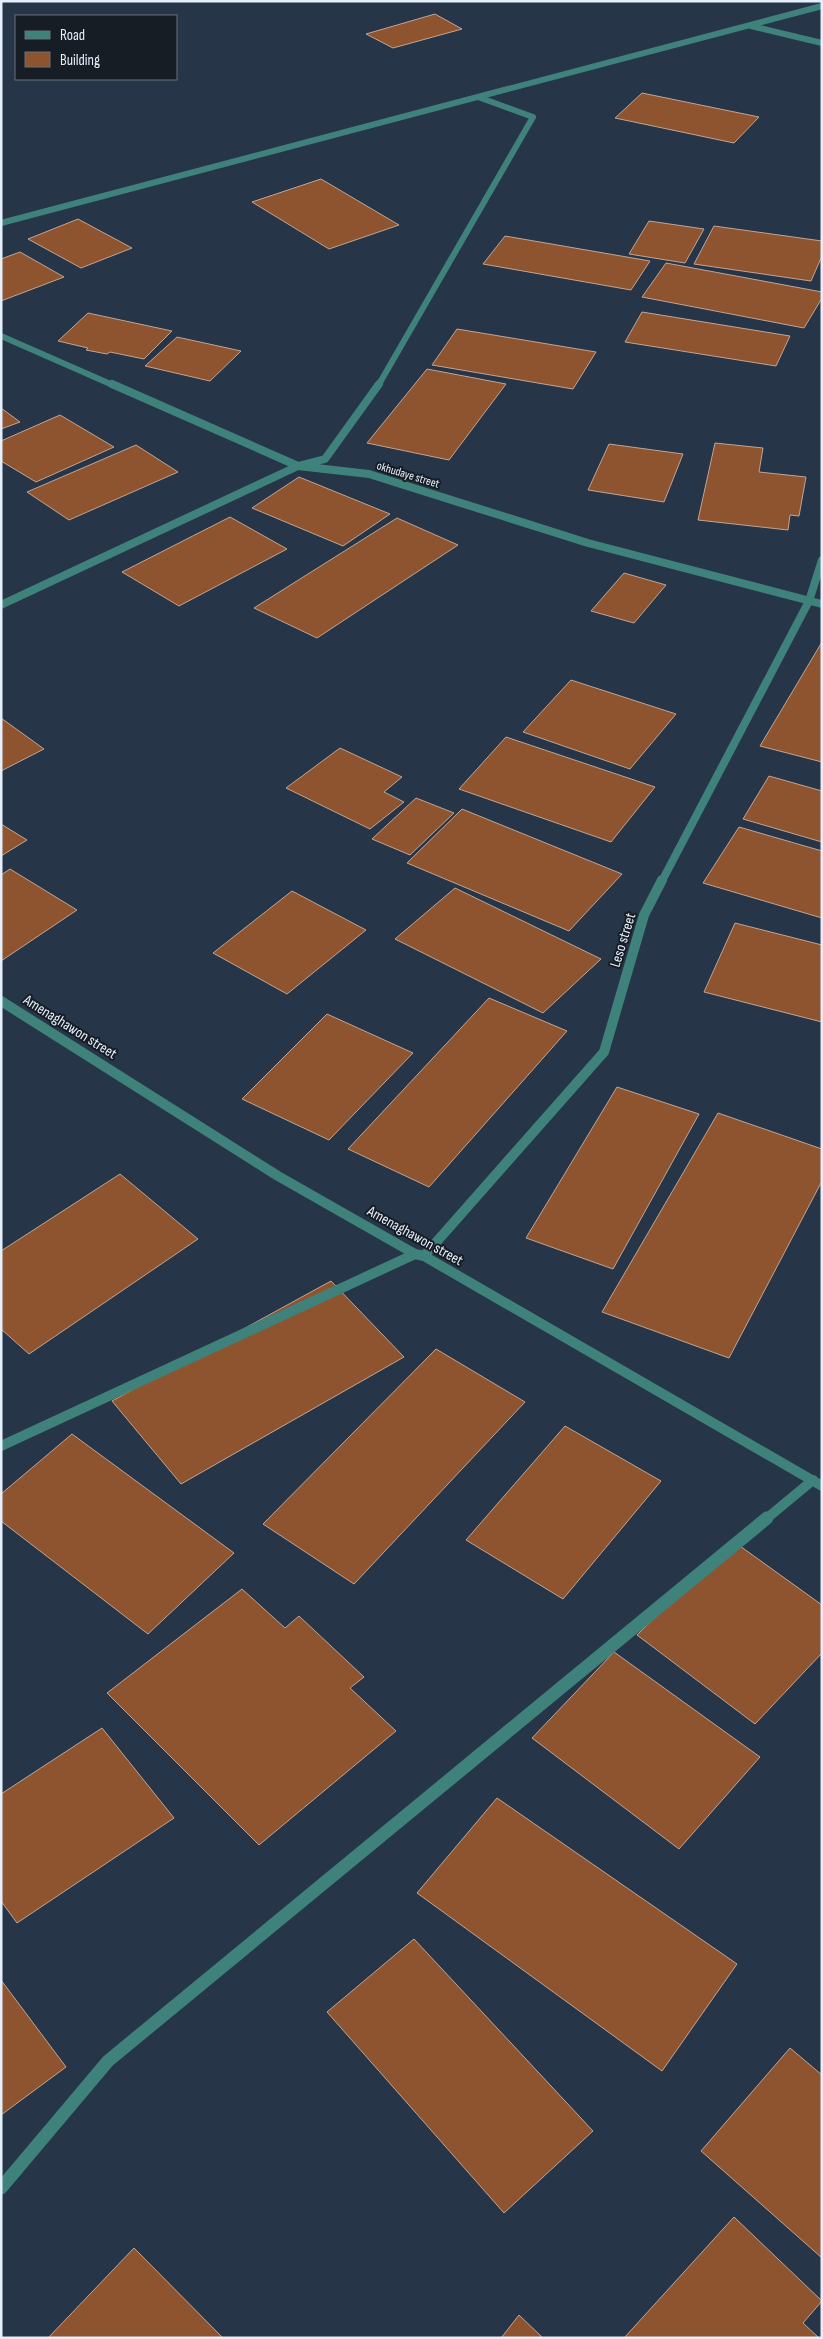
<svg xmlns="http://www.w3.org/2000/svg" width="823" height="2339" viewBox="0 0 823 2339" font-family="'Sofia Sans Condensed',sans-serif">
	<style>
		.building { fill: #8e5430; stroke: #c0a595 }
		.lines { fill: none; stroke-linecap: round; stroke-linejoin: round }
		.minor-far3 { stroke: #3f827c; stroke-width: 6 }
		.minor-far2 { stroke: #3f827c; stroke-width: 8 }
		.minor-far1 { stroke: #3f827c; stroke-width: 10 }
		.minor { stroke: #3f827c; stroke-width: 13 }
		.labels { text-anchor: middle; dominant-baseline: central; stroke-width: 4; stroke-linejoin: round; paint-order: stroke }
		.far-street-label { font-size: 12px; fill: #e5effb; stroke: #161d25 }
		.street-label { font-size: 15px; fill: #e5effb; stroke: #161d25 }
	</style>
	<rect width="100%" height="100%" fill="#263648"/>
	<!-- building -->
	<path class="building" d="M435 14 462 29 393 48 366 34Z
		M642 93 759 117 734 143 615 118Z
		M321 179 399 225 329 249 252 202Z
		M78 219 132 248 81 268 28 239Z
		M649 221 704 229 685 263 629 254Z
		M714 226 822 241V256L811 281 694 264Z
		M505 236 650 261 631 290 483 264Z
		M20 252 64 277 1 301V259Z
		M666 263 822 292V298L804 328 642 297Z
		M642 312 790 336 776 366 625 342Z
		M88 313 172 331 144 359 110 352 107 354 86 350 88 348 58 341Z
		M457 329 596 352 573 389 432 365Z
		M177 337 241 351 210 381 145 366Z
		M427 369 506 384 449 460 367 443Z
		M1 408 20 422 1 429Z
		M60 415 114 447 36 482 1 461V441Z
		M715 443 763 448 759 472 806 477 799 516 790 515 788 530 698 520Z
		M609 444 683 454 664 502 588 490Z
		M136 445 178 472 69 520 27 492Z
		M299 477 390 514 343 546 252 508Z
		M230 517 287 549 179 606 122 572Z
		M397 518 458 545 317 638 254 608Z
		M624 573 666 585 634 623 591 611Z
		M822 642V762L760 746Z
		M571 680 676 714 630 769 523 732Z
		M1 718 44 749 1 771Z
		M506 737 655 787 611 842 459 789Z
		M340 748 402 777 384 792 404 802 370 829 286 788Z
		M769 776 822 791V842L743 819Z
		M416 798 454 813 410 855 372 839Z
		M462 809 622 874 569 931 407 863Z
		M1 824 27 840 1 856Z
		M739 827 822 851V918L703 883Z
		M10 869 77 910 1 961V875Z
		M455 888 601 959 543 1013 395 939Z
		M292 891 366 930 287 994 213 953Z
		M735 923 822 945V1022L704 992Z
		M489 998 567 1031 429 1187 348 1149Z
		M327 1014 413 1053 329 1140 242 1099Z
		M617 1087 699 1114 613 1269 526 1238Z
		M718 1113 822 1149V1181L729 1358 602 1312Z
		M120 1174 198 1239 29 1354 1 1329V1251Z
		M331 1281 404 1357 181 1484 112 1401Z
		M436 1349 525 1402 354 1584 263 1524Z
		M565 1426 661 1481 563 1599 466 1540Z
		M72 1434 234 1553 148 1634 1 1521V1494Z
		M733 1541 822 1605V1653L755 1724 637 1635Z
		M242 1589 285 1628 299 1616 364 1677 350 1688 396 1731 259 1845 107 1693Z
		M614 1652 760 1757 679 1849 532 1738Z
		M102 1728 174 1818 17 1923 1 1901V1794Z
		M497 1798 737 1964 662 2071 417 1893Z
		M414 1939 593 2131 504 2213 327 2012Z
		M1 1980 66 2067 1 2115Z
		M790 2048 822 2075V2258L701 2151Z
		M734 2217 822 2301 803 2323 819 2338H624Z
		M134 2248 223 2338H48Z
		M519 2315 543 2338H501Z"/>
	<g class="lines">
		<!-- minor-far3 -->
		<path class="minor-far3" d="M751 26 822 43
			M1 223 822 6
			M1 336 115 386
			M378 386 533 117 478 97"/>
		<!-- minor-far2 -->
		<path class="minor-far2" d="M112 384 298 466 369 474 588 543 822 604
			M1 605 298 466 325 459 379 384
			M662 881 809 601 822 560"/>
		<!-- minor-far1 -->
		<path class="minor-far1" d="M1 1001 278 1176 415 1254 424 1256 822 1486
			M424 1256 604 1052 644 915 662 880
			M1 1446 415 1254
			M766 1519 813 1480"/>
		<!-- minor -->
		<path class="minor" d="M1 2188 108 2061 767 1518"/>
	</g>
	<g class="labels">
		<!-- far-street labels -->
		<g class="far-street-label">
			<text transform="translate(408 475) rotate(17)">okhudaye street</text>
		</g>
		<!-- street labels -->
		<g class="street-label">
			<text transform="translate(623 940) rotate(-73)">Leso street</text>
			<text transform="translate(70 1027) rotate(32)">Amenaghawon street</text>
			<text transform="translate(415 1236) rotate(29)">Amenaghawon street</text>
		</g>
	</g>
	<!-- border -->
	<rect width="823" height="2339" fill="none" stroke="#e5effb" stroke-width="5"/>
	<!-- legend -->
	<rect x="15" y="15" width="162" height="65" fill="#161d25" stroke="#69717b"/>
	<rect x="25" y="31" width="25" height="8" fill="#3f827c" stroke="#69717b"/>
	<text x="60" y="40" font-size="15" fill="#e5effb">Road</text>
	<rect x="25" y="52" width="25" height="15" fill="#8e5430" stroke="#69717b"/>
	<text x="60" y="65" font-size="15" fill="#e5effb">Building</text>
</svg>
